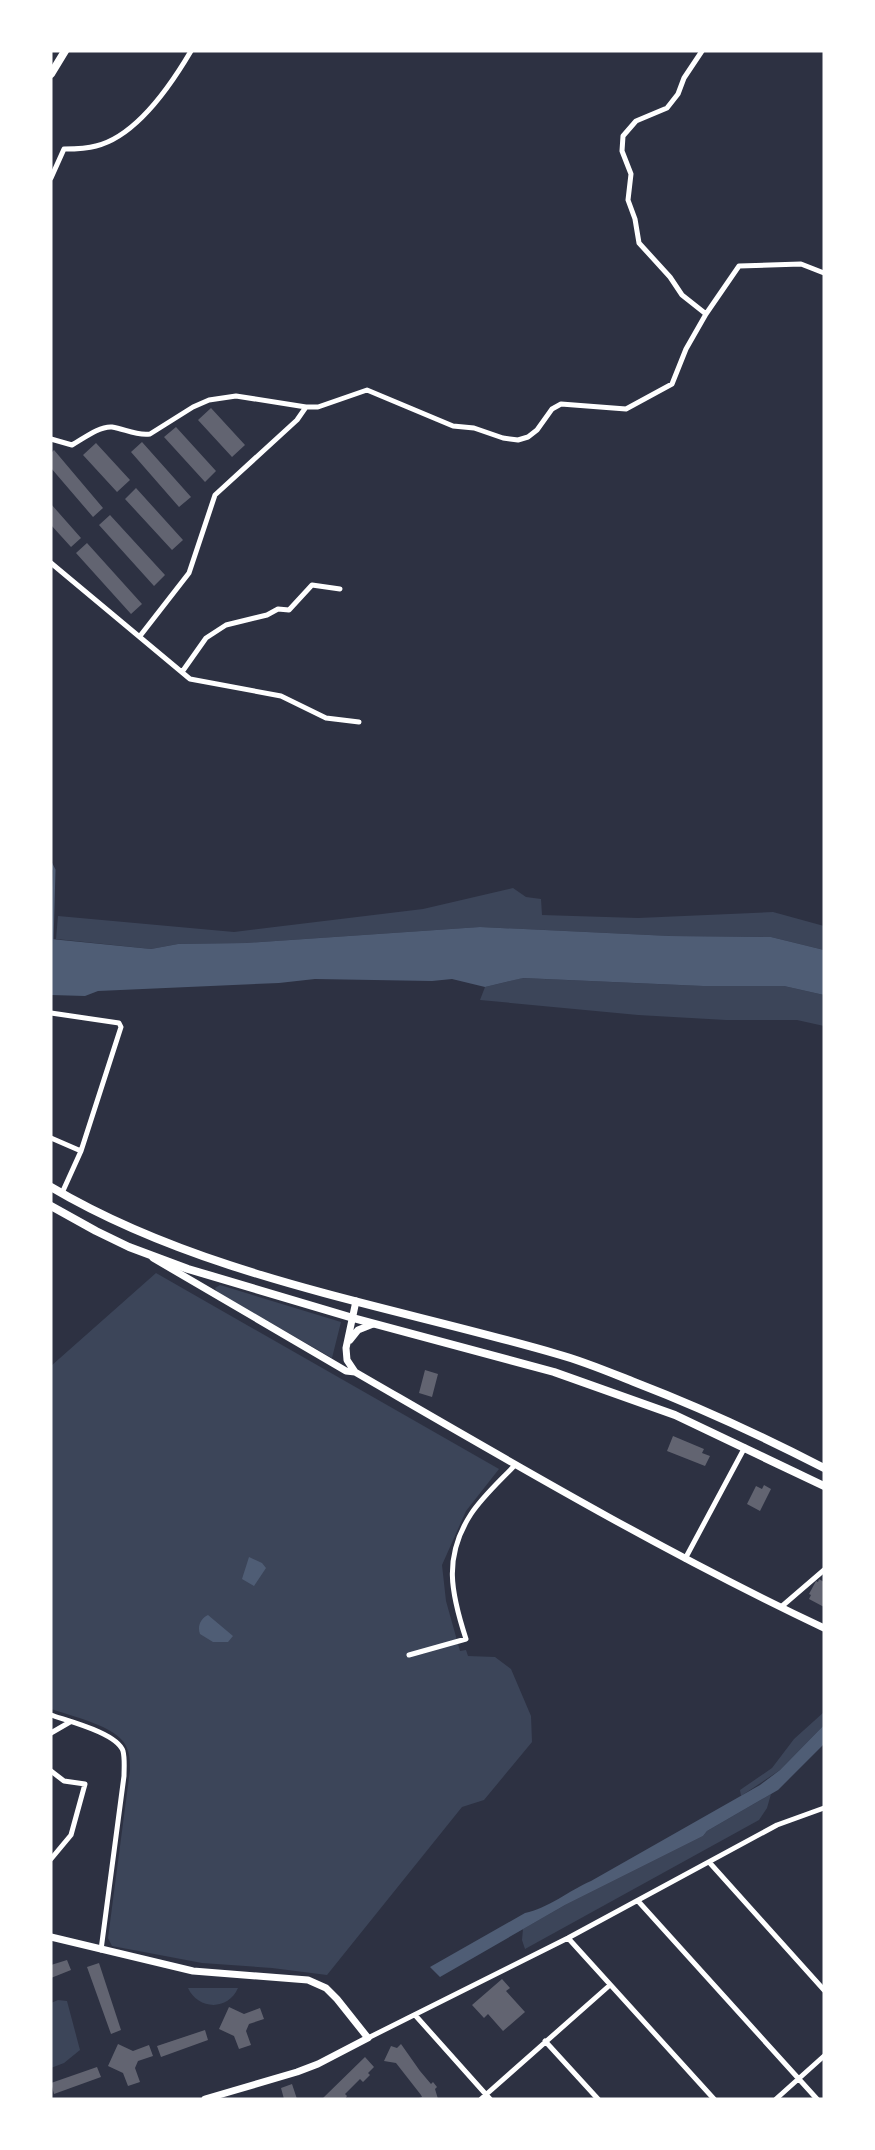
<svg xmlns="http://www.w3.org/2000/svg" width="875" height="2150" viewBox="0 0 875 2150" font-family="'Public Sans',sans-serif">
	<style>
		.green { fill: #3c4559 }
		.water { fill: #4f5d75 }
		.lines { fill: none; stroke-linecap: round; stroke-linejoin: round }
		.stream { stroke: #4f5d75; stroke-width: 3 }
		.building { fill: #626471 }
		.minor { stroke: #fff; stroke-width: 5 }
		.tertiary { stroke: #fff; stroke-width: 7 }
		.secondary { stroke: #fff; stroke-width: 8 }
	</style>
	<rect width="100%" height="100%" fill="#2d3142"/>
	<!-- green -->
	<path class="green" d="M513 888 526 897 541 899 542 915 638 918 773 912 824 926V950L771 937 670 936 480 927 246 943 178 944 151 949 56 939 58 916 234 932 423 909Z
		M522 978 703 986H784L824 995V1026L797 1020H726L638 1015 480 1000 485 987Z
		M156 1273 499 1469 466 1511 442 1565 446 1601 460 1651 466 1650 468 1656 495 1657 511 1669 531 1716 532 1742 484 1800 462 1807 327 1975 272 1968 202 1963 112 1946 108 1938 130 1770C130 1762 130 1754 126 1746 117 1726 71 1716 51 1709V1366Z
		M220 1285 341 1322 332 1358 217 1292 215 1288Z
		M824 1712V1725L780 1770 741 1796 740 1790 772 1768 794 1739Z
		M771 1794 767 1808 759 1820 525 1949 522 1940 523 1929 565 1905 703 1836 707 1831Z
		M188 1988H238C228 2011 198 2010 188 1988Z
		M58 2000 67 2001 80 2050 64 2063 51 2068V2003Z"/>
	<!-- water -->
	<path class="water" d="M480 927 670 936 771 937 824 950V995L784 986H703L523 978 485 987 452 979 432 981 315 979 279 983 98 991 85 996 51 995V939L151 949 178 944 246 943Z
		M249 1557 262 1563 266 1568 254 1586 242 1579Z
		M208 1615 233 1636 228 1642H213L200 1634C197 1626 201 1618 208 1615Z
		M824 1725V1744L778 1790 707 1831 703 1836 565 1905 440 1977 430 1967 525 1913C547 1909 570 1890 591 1881L760 1785 780 1770Z"/>
	<g class="lines">
		<!-- stream -->
		<path class="stream" d="M51 864 54 870 52 943"/>
	</g>
	<!-- building -->
	<path class="building" d="M211 408 245 445 232 457 198 420Z
		M176 427 216 471 205 482 164 437Z
		M142 442 191 497 179 507 131 452Z
		M96 443 130 480 117 492 83 455Z
		M54 450 103 508 93 517 51 468V453Z
		M136 488 183 540 172 550 125 499Z
		M51 504 81 538 71 547 51 525Z
		M110 515 165 575 154 586 99 525Z
		M87 543 142 604 131 614 76 553Z
		M425 1370 438 1374 432 1397 419 1393Z
		M673 1436 704 1449 702 1453 710 1456 705 1466 667 1451Z
		M764 1485 771 1489 760 1511 747 1504 756 1486 762 1489Z
		M819 1579 824 1582V1607L809 1599 811 1595 809 1594 816 1581 818 1582Z
		M67 1960 71 1970 51 1978V1965Z
		M99 1963 121 2030 111 2034 87 1967Z
		M502 1979 510 1988 506 1991 525 2012 503 2031 488 2014 484 2018 472 2005Z
		M229 2007 244 2014 260 2008 264 2019 249 2024 246 2031 251 2045 239 2049 234 2036 219 2029Z
		M205 2030 208 2040 161 2057 157 2046Z
		M118 2044 133 2051 149 2045 153 2056 138 2061 135 2068 140 2082 128 2086 123 2073 108 2066Z
		M401 2044 420 2071 431 2084 433 2082 437 2087 435 2089 438 2099H416L422 2097 421 2095 396 2063 384 2061 391 2046 397 2048Z
		M365 2057 374 2067 368 2073 370 2075 363 2082 360 2079 345 2094 347 2096 345 2099H324L323 2098Z
		M97 2067 101 2077 54 2094 51 2083Z
		M292 2084 297 2099H284L281 2088Z"/>
	<g class="lines">
		<!-- minor -->
		<path class="minor" d="M702 51 684 78 678 94 667 108 636 121 623 136 622 151 631 174 628 200 635 219 639 243 670 277 682 295 706 314
			M51 178 64 149C75 149 86 149 96 146 137 136 171 85 191 51
			M51 439 72 445C83 439 99 426 112 427 125 429 136 436 150 434L193 407 209 400 236 396 306 407
			M51 563 190 679 281 696 326 718 359 722
			M140 636 189 573 215 495 297 420 306 407H318L367 390 453 426 474 428 503 438 518 440 528 437 537 430 552 409 561 404 626 409 672 384 686 349 706 314 739 266 801 264 824 273
			M182 672 206 638 226 625 267 615 278 609 289 610 312 585 340 589
			M51 1013 119 1023 121 1027 81 1151 62 1193
			M51 1138 81 1151
			M685 1559 745 1447
			M781 1607 824 1570
			M409 1655 466 1639C451 1593 443 1557 471 1514 483 1496 501 1480 515 1465
			M51 1715C68 1721 117 1733 123 1751 125 1759 124 1768 124 1776L101 1950
			M51 1733 70 1722
			M51 1771 64 1781 85 1784 71 1835 51 1859
			M709 1862 824 1990
			M638 1901 817 2099
			M568 1938 714 2099
			M415 2015 490 2099
			M368 2038 568 1938 777 1825 824 1808
			M545 2041 598 2099
			M481 2099 610 1985
			M776 2099 824 2056"/>
		<!-- tertiary -->
		<path class="tertiary" d="M153 1258 346 1371 355 1372
			M356 1301 346 1348 347 1360 355 1372C509 1461 663 1552 824 1628
			M350 1340 358 1330 373 1324
			M51 1937 193 1971 308 1980 326 1988 337 1999 368 2038 318 2064 297 2072 205 2099"/>
		<!-- secondary -->
		<path class="secondary" d="M51 74 65 51
			M51 1187C203 1277 389 1305 557 1354 583 1361 609 1372 634 1382 699 1407 762 1436 824 1468
			M51 1206 96 1231 129 1247 188 1269 353 1318 554 1372 675 1415 824 1486"/>
	</g>
	<!-- border -->
	<rect width="875" height="2150" fill="none" stroke="#ffffff" stroke-width="105"/>
</svg>
